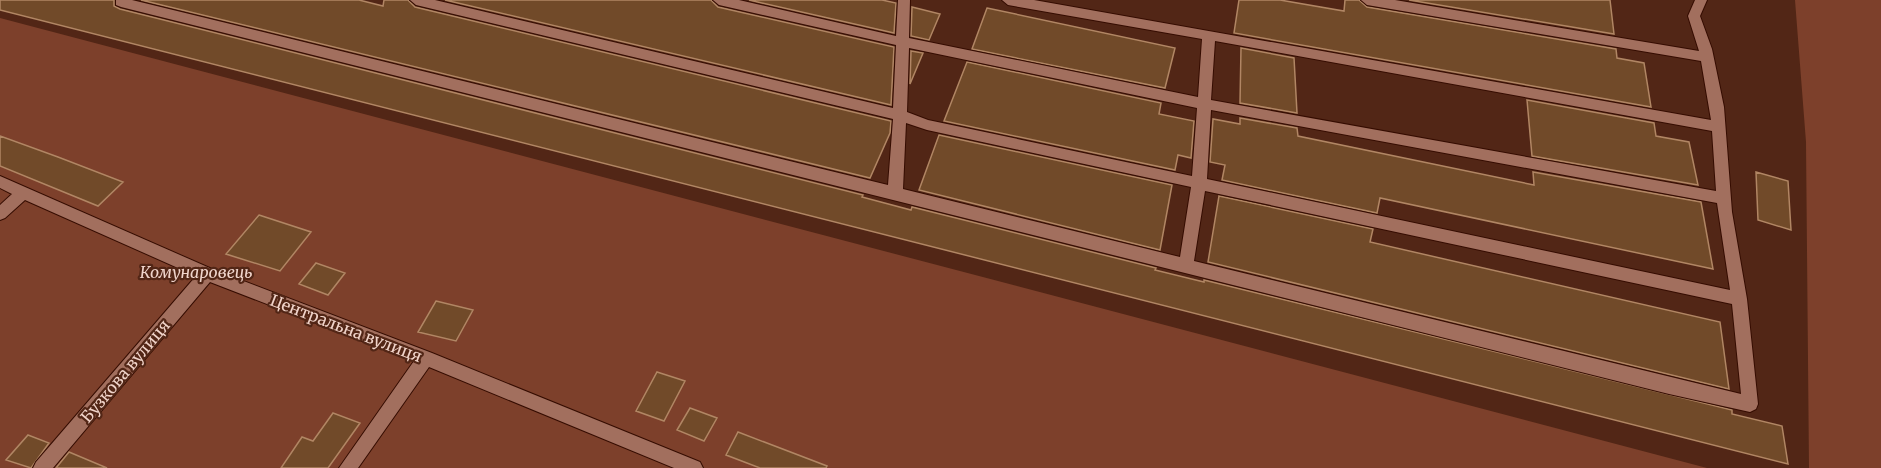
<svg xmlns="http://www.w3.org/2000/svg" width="1881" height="468" viewBox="0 0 1881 468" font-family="Merriweather,serif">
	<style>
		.green { fill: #7d402b }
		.building { fill: #714a29; stroke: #b18664; stroke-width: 1.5 }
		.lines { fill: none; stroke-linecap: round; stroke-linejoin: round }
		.minor-casing { stroke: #350c00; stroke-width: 2 }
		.minor { fill: #a26f5e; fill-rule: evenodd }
		.labels { text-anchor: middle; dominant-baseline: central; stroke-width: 4.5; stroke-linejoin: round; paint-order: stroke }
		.park-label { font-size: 16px; font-style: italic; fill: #f0d5cc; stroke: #522616 }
		.street-label { font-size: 16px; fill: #f1d4ca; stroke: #522616 }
	</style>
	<rect width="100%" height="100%" fill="#522616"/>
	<!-- green -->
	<path class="green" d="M1795 0H1881V468H1809L1806 142Z
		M0 18 1707 468H0Z"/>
	<!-- building -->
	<path class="building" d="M0 0H114V6L120 9 863 195 862 197 911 210 912 207 1156 268 1155 270 1204 282V280L1732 410V414L1782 426 1788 464 0 10Z
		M141 0H359L383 6 384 0H408L415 7 891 121 890 133 870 178Z
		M445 0H711L718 7 894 47 891 105Z
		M749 0H882L896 3 894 33Z
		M1239 0H1280L1344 11 1345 0H1359L1367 7 1616 49 1617 58 1644 63 1651 107 1234 33Z
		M1409 0H1610L1614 34Z
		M912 7 940 14 929 40 911 36Z
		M987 8 1175 48 1165 88 972 49Z
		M1241 48 1294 58 1297 113 1240 103Z
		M911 51 923 53 910 84Z
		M967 62 1161 103 1159 114 1194 121 1191 158 1178 155 1175 170 944 121Z
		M1527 100 1654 123 1656 136 1689 142 1698 185 1532 156Z
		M1240 118 1297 128 1298 136 1534 185 1533 172 1701 202 1713 269 1380 198 1377 213 1222 180 1225 165 1210 162 1213 119 1240 124Z
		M939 135 1172 185 1160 250 919 190Z
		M0 136 58 157 123 182 98 206 0 166Z
		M1756 172 1788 181 1791 230 1758 220Z
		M1219 196 1373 229 1370 242 1720 322 1729 389 1208 262Z
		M259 215 311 232 280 271 226 254Z
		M316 263 345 273 328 295 299 284Z
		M436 301 473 310 456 341 418 332Z
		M657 372 685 381 664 421 636 411Z
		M690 408 717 418 704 441 677 430Z
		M333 413 360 423 328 468H281L302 437 313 441Z
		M738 432 827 466 826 468H760L726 455Z
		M28 435 49 443 31 468 6 460Z
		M69 452 107 468H56Z"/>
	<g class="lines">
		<defs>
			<path id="minor" d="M116 0H132L888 185 893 119 416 5 410 0H435L893 108 896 45 719 5 713 0H739L896 36 898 0H910L909 38 1198 97 1202 39 1008 5 1002 0H1034L1711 120 1701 61 1367 5 1361 0H1395L1699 51 1688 16 1695 0H1707L1700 16 1712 49 1724 107 1732 212 1747 299 1758 404 1756 409 1750 412 1669 394 121 7 116 5ZM1215 41 1712 131 1716 191 1211 100ZM909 48 1197 108 1192 176 928 120 907 112ZM1211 110 1717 203 1730 290 1207 179ZM906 123 927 130 1191 187 1180 257 903 189ZM1205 191 1732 304 1741 394 1194 261Z
				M0 176 212 269 432 353 700 462 703 468H674L429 367 358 468H339L414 361 210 282 53 468H33L36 462 196 276 25 200 5 218 0 220V205L12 194 0 188Z"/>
		</defs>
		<!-- minor casing -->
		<use href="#minor" class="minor-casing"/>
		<!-- minor -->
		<use href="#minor" class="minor"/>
	</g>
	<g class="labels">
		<!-- park labels -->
		<g class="park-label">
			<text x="196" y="272">Комунаровець</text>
		</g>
		<!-- street labels -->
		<g class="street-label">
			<text transform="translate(346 328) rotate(21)">Центральна вулиця</text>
			<text transform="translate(125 371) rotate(-50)">Бузкова вулиця</text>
		</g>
	</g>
</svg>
